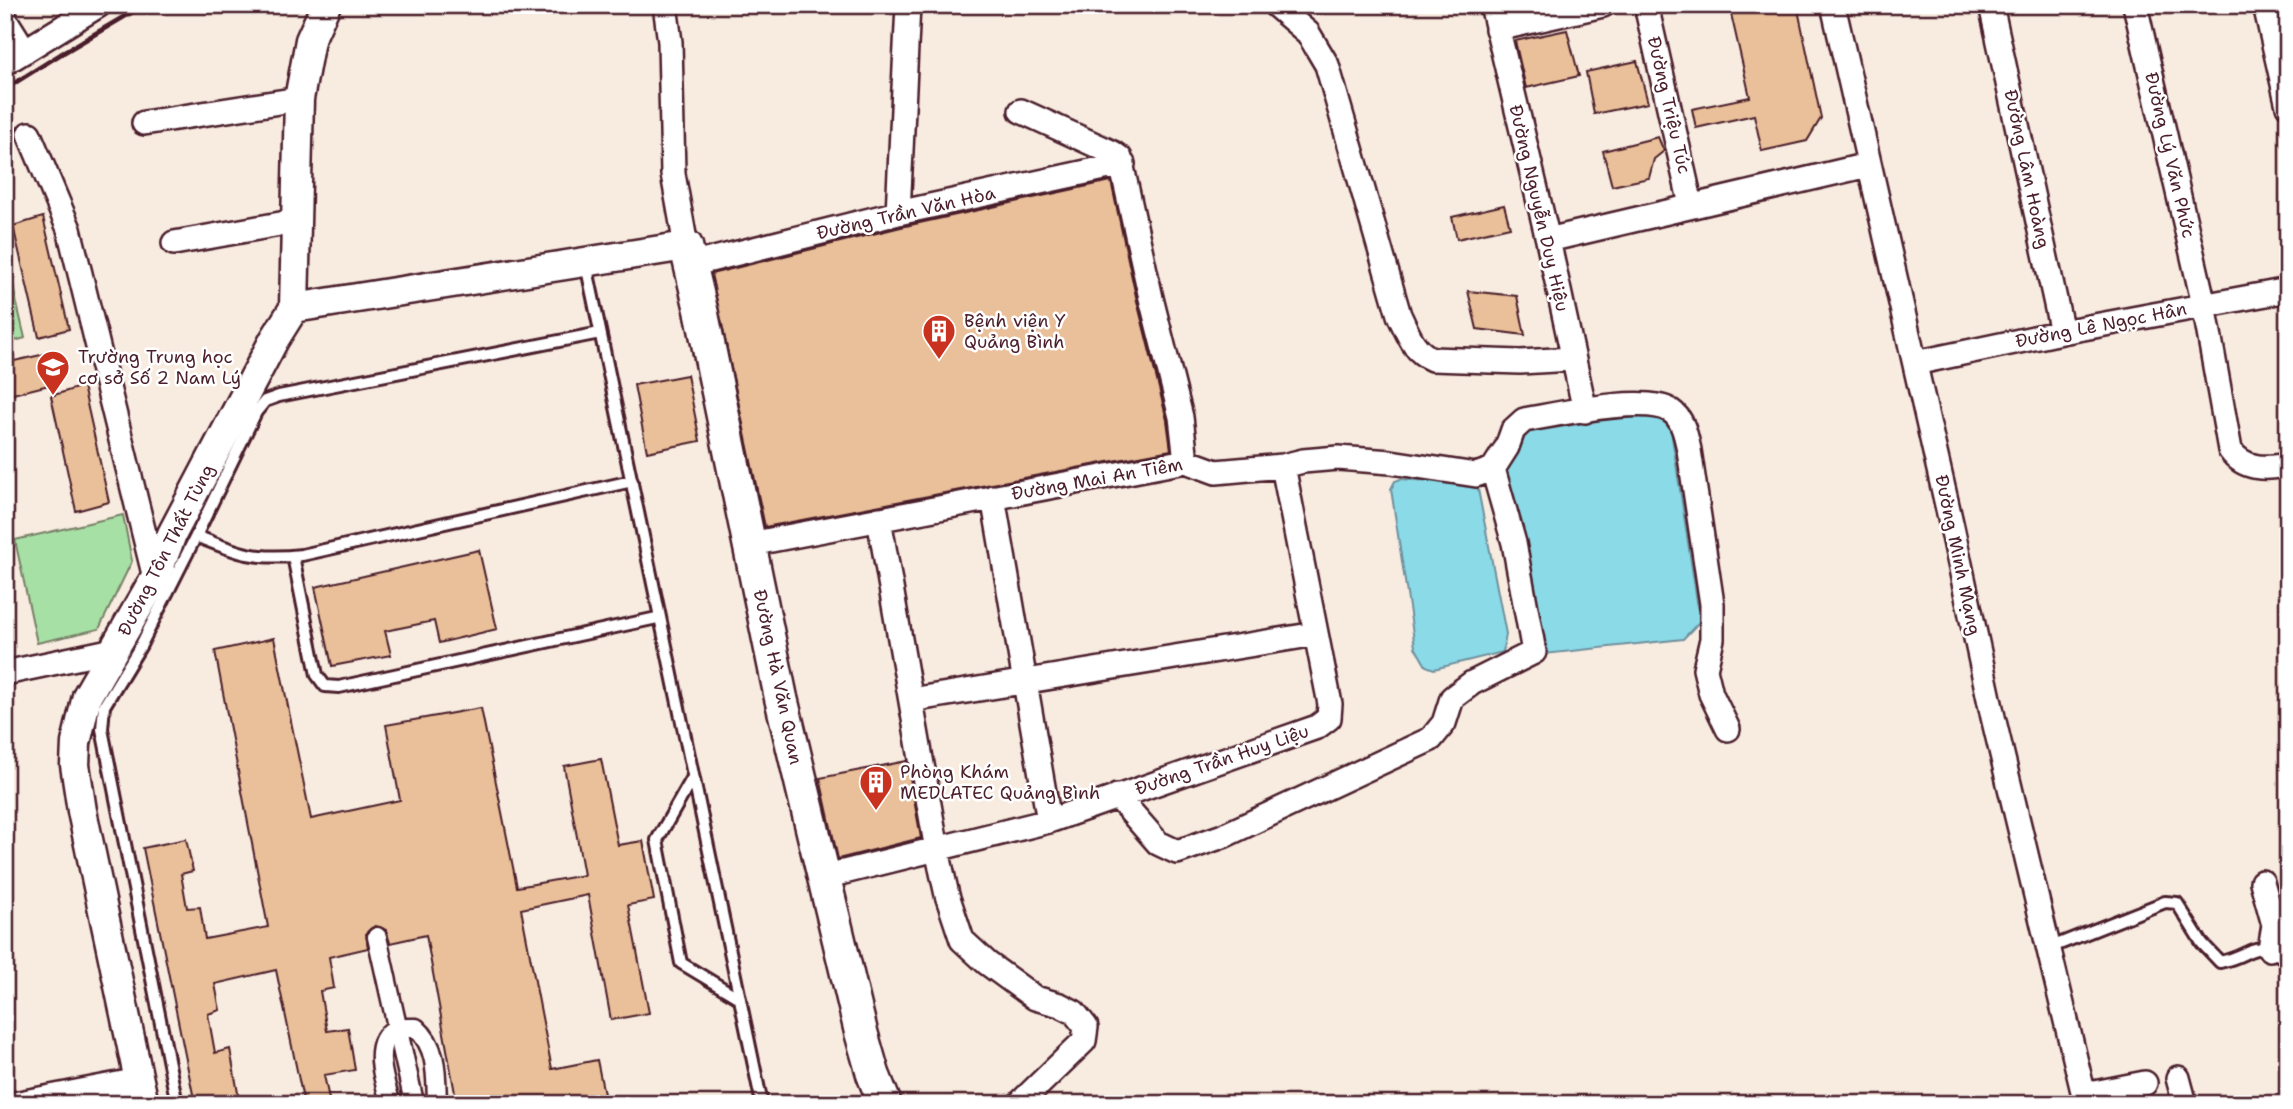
<svg xmlns="http://www.w3.org/2000/svg" width="2293" height="1109" viewBox="0 0 2293 1109" font-family="'Shantell Sans',sans-serif">
	<style>
		.green { fill: #a7e0a5; stroke: #788068; stroke-width: 2 }
		.water { fill: #8adae7; stroke: #708f9c; stroke-width: 2 }
		.building { fill: #e9c099; stroke: #4a1f2b; stroke-width: 2 }
		.lines { fill: none; stroke-linecap: round; stroke-linejoin: round }
		.service-casing { stroke: #4a1f2b; stroke-width: 16 }
		.pedestrian-casing { stroke: #4a1f2b; stroke-width: 23 }
		.minor-casing { stroke: #4a1f2b; stroke-width: 28 }
		.tertiary-casing { stroke: #4a1f2b; stroke-width: 33 }
		.secondary-casing { stroke: #4a1f2b; stroke-width: 37 }
		.service { stroke: #fff; stroke-width: 10 }
		.pedestrian { stroke: #fff; stroke-width: 18 }
		.minor { stroke: #fff; stroke-width: 23 }
		.tertiary { stroke: #fff; stroke-width: 28 }
		.secondary { stroke: #fff; stroke-width: 32 }
		.rail { stroke: #4a1f2b; stroke-width: 5 }
		.labels { text-anchor: middle; dominant-baseline: central; stroke-width: 5; stroke-linejoin: round; paint-order: stroke }
		.street-label { font-size: 18px; fill: #4a1f2b; stroke: #fff }
		.poi-label { font-size: 18px; fill: #4a1f2b; stroke: #fff; text-anchor: start }
	</style>
	<rect width="100%" height="100%" fill="#f8ece0"/>
	<filter id="ink" filterUnits="userSpaceOnUse"><feTurbulence type="fractalNoise" baseFrequency=".0143" numOctaves="2"/><feDisplacementMap in="SourceGraphic" scale="14" xChannelSelector="R" yChannelSelector="G"/><feConvolveMatrix kernelMatrix="1 2 1 2 8 2 1 2 1" color-interpolation-filters="sRGB"/></filter>
	<g filter="url(#ink)">
		<!-- green -->
		<path class="green" d="M5 253 25 338 5 344Z
			M123 515 132 561 99 629 37 643 15 540Z"/>
		<!-- water -->
		<path class="water" d="M1651 413 1663 419 1671 430 1700 621 1683 639 1545 654 1503 464 1522 426Z
			M1401 479 1477 484 1506 634 1503 652 1434 669 1426 666 1415 647 1391 489 1395 481Z"/>
		<!-- building -->
		<path class="building" d="M1729 5H1797L1821 118 1807 141 1762 151 1754 115 1696 128 1692 109 1750 97Z
			M1567 30 1579 76 1526 88 1515 41Z
			M1637 61 1648 103 1594 114 1586 72Z
			M1658 137 1664 151 1654 159 1649 178 1612 186 1603 151Z
			M1111 181 1137 301 1167 420 1171 450 765 527 711 274 901 227Z
			M1504 205 1510 227 1457 239 1452 217Z
			M43 217 69 329 39 337 13 226Z
			M1468 291 1517 296 1525 335 1477 329Z
			M50 353 57 383 5 396V363Z
			M687 375 700 441 647 452 634 385Z
			M83 386 109 502 76 511 51 396Z
			M479 550 497 629 439 643 434 621 385 631 391 655 332 666 315 587Z
			M274 638 311 819 400 800 386 725 481 708 517 887 584 875 564 766 601 759 618 845 643 841 654 900 628 905 649 1013 611 1020 588 895 521 909 552 1069 597 1060 606 1104H498V1100L477 1104H457L426 935 390 943 386 930 375 926 366 933 368 948 329 957 334 988 320 991 327 1031 348 1028 355 1070 324 1075 330 1104H304L276 970 215 984 220 1010 208 1014 215 1053 230 1049 240 1104H195L143 848 186 839 193 871 181 874 187 908 200 907 205 939 268 927 215 651Z
			M907 761 921 838 838 859 820 778Z"/>
		<g class="lines">
			<defs>
				<path id="service" d="M586 264C642 544 702 824 762 1104
					M600 333 279 396 265 401 256 412 196 536C240 554 255 560 302 555L632 481
					M293 556 317 675 325 686 339 687 657 618
					M692 779 657 840 681 963 739 998
					M2049 948 2165 902 2177 903 2202 943 2220 962C2256 955 2251 936 2288 961
					M177 1104 102 729 104 706 141 645 196 536"/>
				<path id="pedestrian" d="M377 937 414 1102
					M391 1104C385 1084 370 1043 394 1030 400 1027 409 1028 416 1028 438 1047 436 1076 437 1104"/>
				<path id="minor" d="M665 5 670 42 673 174 686 246
					M1275 5 1308 33 1327 65 1399 315C1408 333 1413 351 1432 359L1520 362 1572 359
					M1492 5 1548 240 1585 411
					M1646 5 1691 205
					M1833 5 1952 527 1993 717 2086 1104
					M1991 5 2062 332
					M2135 5 2204 305 2230 450C2244 470 2265 469 2288 465
					M2265 5 2288 106
					M5 19 25 51
					M1497 29 1603 5
					M5 63 99 5
					M1021 111 1113 153 1120 158 1151 298 1181 417 1186 461
					M144 123 299 99
					M29 134 69 229 155 578
					M898 213 908 5
					M1548 240 1868 165
					M174 243 297 221
					M690 265 898 213 1123 164
					M1915 363 2062 332 2288 290
					M993 497 1049 821
					M879 519 937 850 947 895 962 940 987 963 1035 998 1060 1005 1074 1012 1086 1027 1084 1041 1019 1104
					M750 544 1186 461 1216 472 1283 466 1303 461 1338 458 1391 462 1476 475 1493 469 1507 447 1513 430 1524 420C1554 415 1647 394 1671 411 1683 419 1686 436 1689 450L1712 604V639L1705 669 1711 694 1728 729
					M5 673 114 650
					M911 700 1316 634
					M1117 796 1158 843 1177 852 1223 836 1431 739 1444 723 1452 698 1472 683 1534 652 1514 543 1493 469
					M824 877 1049 821 1317 727 1329 718 1330 704 1283 466
					M2262 882 2274 925 2270 949
					M2178 1078 2185 1104
					M2084 1095 2145 1083
					M14 1104 139 1080"/>
				<path id="tertiary" d="M294 308 686 246
					M144 1104 82 811 75 765 76 743 87 696 155 578 172 534 274 340 294 308 299 99 310 40 326 5"/>
				<path id="secondary" d="M686 246 702 314 781 698 861 1032 873 1074 885 1104"/>
			</defs>
			<!-- service casing -->
			<use href="#service" class="service-casing"/>
			<!-- pedestrian casing -->
			<use href="#pedestrian" class="pedestrian-casing"/>
			<!-- minor casing -->
			<use href="#minor" class="minor-casing"/>
			<!-- tertiary casing -->
			<use href="#tertiary" class="tertiary-casing"/>
			<!-- secondary casing -->
			<use href="#secondary" class="secondary-casing"/>
			<!-- service -->
			<use href="#service" class="service"/>
			<!-- pedestrian -->
			<use href="#pedestrian" class="pedestrian"/>
			<!-- minor -->
			<use href="#minor" class="minor"/>
			<!-- tertiary -->
			<use href="#tertiary" class="tertiary"/>
			<!-- secondary -->
			<use href="#secondary" class="secondary"/>
			<!-- rail -->
			<path class="rail" d="M5 89 61 54 144 5"/>
		</g>
	</g>
	<!-- icons -->
	<defs>
		<symbol id="building-pin" viewBox="-11 -11 22 30"><path d="M0 17L-7.5 6A9.5 9.5 0 1 1 7.5 6Z" fill="#c8321e" stroke="#fff"/><path d="M-4-6H4V6H1V3H-1V6H-4ZM-2.5-4.3h1.7v1.8h-1.7ZM.8-4.3h1.7v1.8H.8ZM-2.5-1h1.7V.8h-1.7ZM.8-1h1.7V.8H.8Z" fill="#fff"/></symbol>
		<symbol id="school-pin" viewBox="-11 -11 22 30"><path d="M0 17L-7.5 6A9.5 9.5 0 1 1 7.5 6Z" fill="#c8321e" stroke="#fff"/><path d="M0-5L7-2L0 1L-7-2ZM-4 1L0 2.5L4 1V4Q0 6-4 4Z" fill="#fff"/></symbol>
	</defs>
	<g fill-rule="evenodd">
		<use href="#building-pin" x="920" y="312" width="38" height="52"/>
		<use href="#school-pin" x="34" y="348" width="38" height="52"/>
		<use href="#building-pin" x="857" y="763" width="38" height="52"/>
	</g>
	<g class="labels">
		<!-- street labels -->
		<g class="street-label">
			<text transform="translate(1669 105) rotate(77)">Đường Triệu Túc</text>
			<text transform="translate(2170 155) rotate(77)">Đường Lý Văn Phức</text>
			<text transform="translate(2027 169) rotate(78)">Đường Lâm Hoàng</text>
			<text transform="translate(1539 208) rotate(77)">Đường Nguyễn Duy Hiệu</text>
			<text transform="translate(906 213) rotate(-13)">Đường Trần Văn Hòa</text>
			<text transform="translate(2101 325) rotate(-11)">Đường Lê Ngọc Hân</text>
			<text transform="translate(1097 479) rotate(-10)">Đường Mai An Tiêm</text>
			<text transform="translate(166 550) rotate(-63)">Đường Tôn Thất Tùng</text>
			<text transform="translate(1958 555) rotate(78)">Đường Minh Mạng</text>
			<text transform="translate(778 677) rotate(78)">Đường Hà Văn Quan</text>
			<text transform="translate(1222 760) rotate(-19)">Đường Trần Huy Liệu</text>
		</g>
		<!-- poi labels -->
		<g class="poi-label">
			<text x="964" y="321">Bệnh viện Y<tspan x="964" dy="21">Quảng Bình</tspan></text>
			<text x="78" y="357">Trường Trung học<tspan x="78" dy="21">cơ sở Số 2 Nam Lý</tspan></text>
			<text x="900" y="772">Phòng Khám<tspan x="900" dy="21">MEDLATEC Quảng Bình</tspan></text>
		</g>
	</g>
	<!-- margin -->
	<rect width="2293" height="1109" fill="none" stroke="#fff" stroke-width="28"/>
	<rect x="14" y="14" width="2265" height="1081" fill="none" stroke="#4a1f2b" stroke-width="2.5" filter="url(#ink)"/>
</svg>
